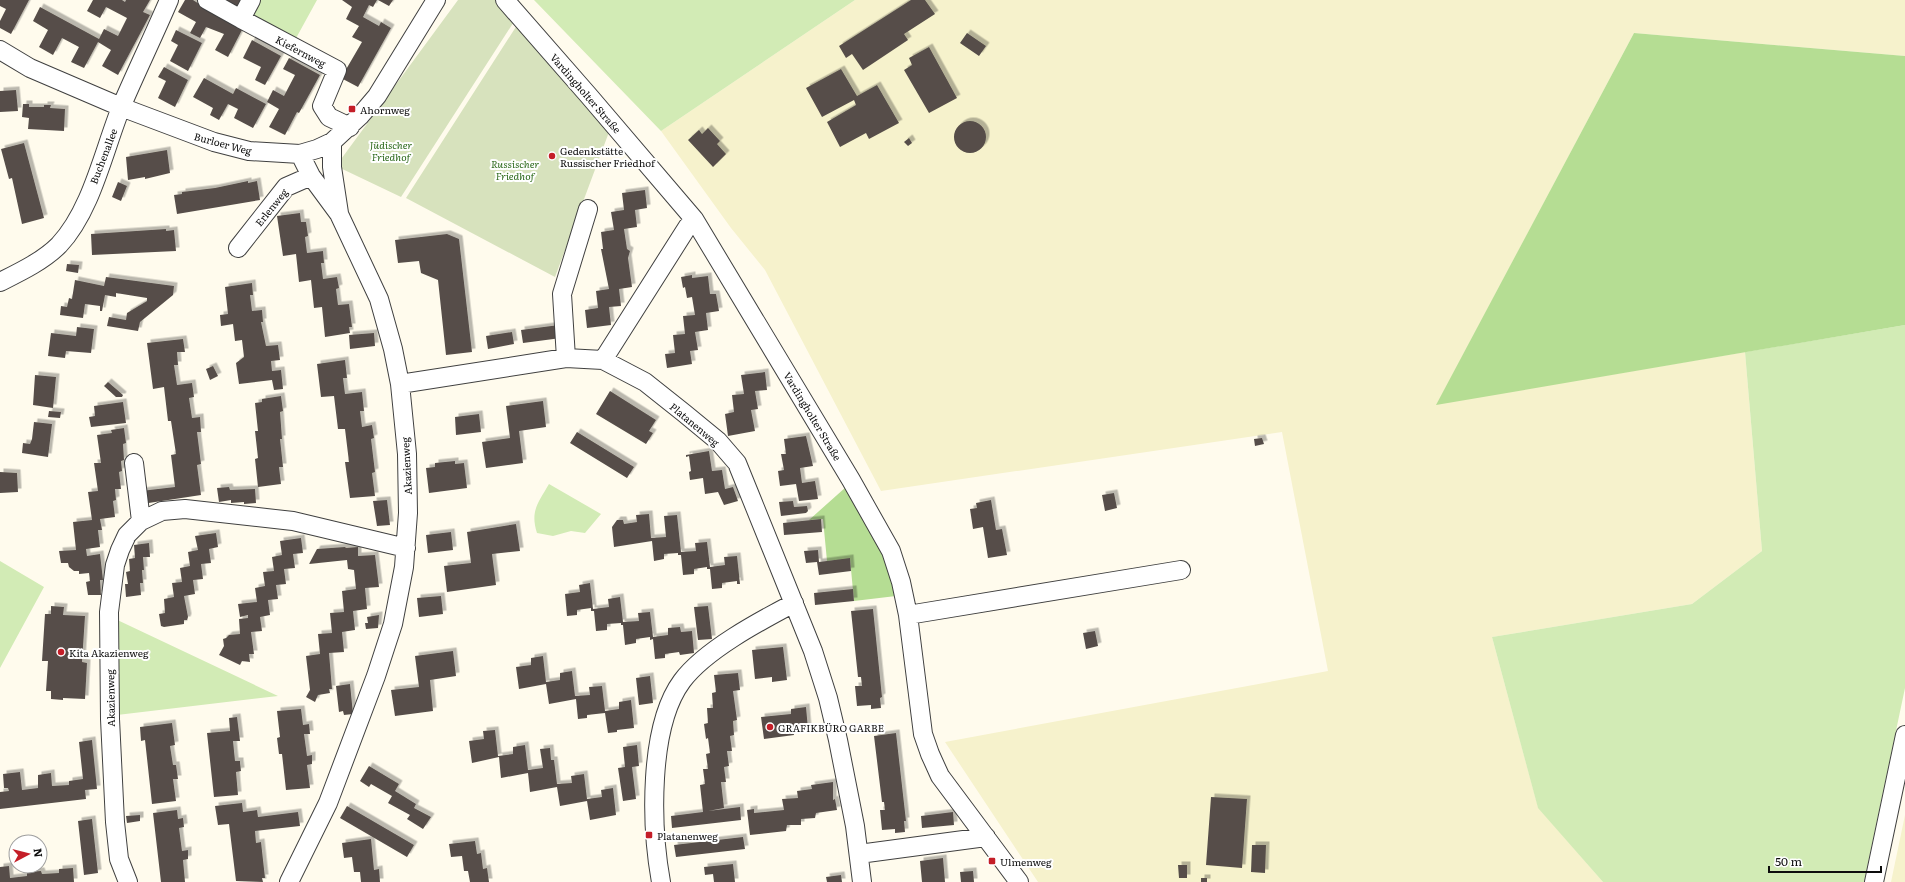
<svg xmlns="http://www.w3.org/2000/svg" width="1905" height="882" viewBox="0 0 1905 882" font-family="Literata,serif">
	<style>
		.farmland { fill: #f6f2cc }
		.green { fill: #d2ebb5 }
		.forest { fill: #b5dd93 }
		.cemetery { fill: #d7e2bd }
		.building { fill: #564e49; filter: url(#shadow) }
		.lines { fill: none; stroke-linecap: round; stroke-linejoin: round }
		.minor-casing { stroke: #404040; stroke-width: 20 }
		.minor { stroke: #fff; stroke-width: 18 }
		.poi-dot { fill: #c41e28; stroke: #fff; stroke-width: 1.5 }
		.labels { text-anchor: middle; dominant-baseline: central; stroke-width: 4; stroke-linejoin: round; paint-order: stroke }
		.street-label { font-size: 10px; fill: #0d0d0d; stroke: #fff }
		.poi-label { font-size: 10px; fill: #0d0d0d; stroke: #fff; text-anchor: start }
		.park-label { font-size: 10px; font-style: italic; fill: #2b681a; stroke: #fff }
	</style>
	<defs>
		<filter id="shadow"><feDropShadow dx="3.5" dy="-3.5" stdDeviation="0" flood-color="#0004"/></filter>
	</defs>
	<rect width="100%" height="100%" fill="#fffbed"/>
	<!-- farmland -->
	<path class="farmland" d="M855 0H1905V56L1634 33 1437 404 1745 352 1762 551 1692 604 1492 637 1538 807 1603 882H1038L945 742 1328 671 1282 432 881 491 765 270 731 228 661 131Z
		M1905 815V882H1891Z"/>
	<!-- green -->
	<path class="green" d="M256 0H317L295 40 248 15Z
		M534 0H855L661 131Z
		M1905 325V688L1864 882H1603L1538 808 1492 637 1692 604 1762 551 1745 352Z
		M549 484 601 514 585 533 571 531 553 536 537 533C530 511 538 503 549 484Z
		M0 561 44 587 0 668Z
		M111 617 278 696 117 715Z"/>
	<!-- forest -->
	<path class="forest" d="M1634 33 1905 56V325L1436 405Z
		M846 487 885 554 896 596 854 601 850 559 827 561 823 519 809 520Z"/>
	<!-- cemetery -->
	<path class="cemetery" d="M458 0H504L517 17 401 197 336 166Z
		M521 19 612 124 555 277 406 198Z"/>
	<!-- building -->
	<path class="building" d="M0 0H29L11 34 0 28V21L6 9 0 6Z
		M93 0H122L125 2 126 0H150L143 12 150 15 118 75 102 66 111 50 98 42 84 68 71 62 79 47 62 38 53 55 39 47 48 30 33 21 40 7 99 39 104 29 118 36 127 18 106 7 100 18 87 11Z
		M185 0H193L213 13 243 28 228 57 215 50 224 34 206 27 200 38 190 33 196 22 178 12Z
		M222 0H243L238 9Z
		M342 0H377L373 7 369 5 363 17 379 26 381 22 391 28 358 87 341 78 362 42 352 37 359 26 346 19 352 7Z
		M378 0H393L389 6Z
		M911 0H925L935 14 904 34 908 40 863 70 852 54 846 58 839 46Z
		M176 30 202 43 188 71 170 61 178 45 171 41Z
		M967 33 986 46 979 56 960 43Z
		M252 40 281 56 265 85 255 80 261 67 243 58Z
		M929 47 957 98 929 113 904 70 912 65 909 58Z
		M289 58 320 75 299 113 297 112 285 135 269 127 279 109 267 102 273 90 284 96 295 75 283 69Z
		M164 67 188 80 175 107 158 98 166 81 158 77Z
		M841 69 857 96 877 85 899 123 869 139 866 133 840 147 827 122 856 105 854 100 822 117 806 88Z
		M204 78 233 94 236 88 266 104 253 128 234 118 238 109 228 104 219 120 210 115 213 108 193 97Z
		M16 90 18 111 0 112V91Z
		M23 104H29V107H44V105H51L50 108 65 109 64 131 28 129 29 118 22 117Z
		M954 137a16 16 0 1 1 32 0a16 16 0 1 1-32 0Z
		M708 128 720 141 717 144 726 154 713 167 688 140 699 130 702 134Z
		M909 138 912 143 908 146 904 142Z
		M24 143 44 218 22 224 12 178 9 179 1 149Z
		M167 150 170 173 145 179V177L128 180 126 157Z
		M248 181V183L257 181 260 200 177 214 174 195 182 194V192L215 188Z
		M118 182 127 186 121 201 112 197Z
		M645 190 647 208 635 210 637 227 624 229 627 249 630 251 628 258 632 287 619 289 621 306 609 307 611 325 587 328 585 310 598 308 596 291 609 289 601 249H603L601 232 614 230 611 212 624 210 622 193Z
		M300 213 301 222H306L308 236 305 237 307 253 323 251 324 263H321L323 279 337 277 339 288 336 289 338 305 349 304 352 327H349L350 333 325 337 322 307 314 308 311 280 299 282 296 254 283 256 277 216Z
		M166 229V231L174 230 176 251 92 255 91 234Z
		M447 234 459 239 472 352 446 355 438 280 421 273 419 261 398 263 395 240Z
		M67 264 79 265 78 273 66 271Z
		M692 275V278L708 276 710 294H716L719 311 706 313 708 330 695 332 698 350 690 351 692 364 667 368 665 354 675 353 673 335 685 334 683 316 695 315 692 297 687 298 685 287 683 288 681 277Z
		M106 277 174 286 173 295 140 322 138 331 107 326 109 317 126 320 127 313 147 301V298L116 293V297L105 295 102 311H100V306L85 304 83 318 60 315 61 306 67 307 69 298 72 299 75 280 104 286Z
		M252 283 253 295H250L252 311 262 310 263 322H261L266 346 278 345 280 360 271 361 272 371 281 370 283 389 274 390 272 380 239 384 236 363 244 357 242 340 235 341 233 324 221 326 220 315 228 314 225 287Z
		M559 325 561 338 523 343 521 330Z
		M77 327 94 329 91 353 66 351 65 358 48 356 51 333 76 336Z
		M512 332 514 344 488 349 486 336Z
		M374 333 375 346 350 349 349 335Z
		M183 339 185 352H177L178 365H174L177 385 192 383 194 397 189 398 192 418 200 417 201 432H197L201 464 197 465 201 495 142 504 141 491 175 487 171 455 176 454 171 421H168L164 387 153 389 147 343Z
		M345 360 347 378H343L345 394 362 392 364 411H360L362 427 372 425 374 438 371 439 375 472 372 473 375 496 350 498 345 462H349L345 429H338L334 396 321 397 317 364Z
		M213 366 218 376 210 380 206 369Z
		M765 372 767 390 755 391 758 409 751 410 755 431 728 436 725 414 734 412 732 395 744 394 741 375Z
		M35 375 56 377 53 408 33 405Z
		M108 382 123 395 122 397H116L104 386Z
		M610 391 656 420 649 431 653 433 646 444 596 414Z
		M281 396 283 411 280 412 282 439H280L283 467H279L281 484 258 487 255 459 258 458 255 431H258L255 403 262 402V399Z
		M543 401 546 427 519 431 523 463 486 468 482 442 510 438 506 406Z
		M123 402 126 423 91 427 89 417 95 416 94 406Z
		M49 411 61 412 60 418 48 417Z
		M479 414 481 432 456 435 455 417Z
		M34 422 52 424 48 457 22 453 23 443 30 444 32 439Z
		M124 428 126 443 123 444 124 460 121 461 122 471 119 472 121 489H115L116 500 113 501 115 517 100 519 102 530H98L100 547 86 549 87 556 100 554 103 580H100L101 595H88L86 582 90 581 89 573 79 574V571H74L69 567 68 563H61L59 551 76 550 73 522 92 520 88 492 98 491 94 463H101L97 435 112 433 111 430Z
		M577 432 634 467 627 478 570 443Z
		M806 436 813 466 800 468 802 483 815 481 818 499 799 501 796 484 780 486 778 471 784 470 781 454H786L784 439Z
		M1262 438 1264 444 1255 446 1254 439Z
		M709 451 712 471 722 470 725 489 733 487 738 501 724 505 718 492 705 494 703 478 690 480 689 472 691 471 689 456 686 457V455Z
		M455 461V464L464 463 467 488 429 493 426 468 435 467V463Z
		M0 472 17 473 18 492 0 493Z
		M229 487 230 490 255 489 256 503 244 504V502L231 503V500L219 502 217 488Z
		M1114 493 1117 508 1105 511 1102 495Z
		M387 500 390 525 377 526 373 501Z
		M991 500 996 530 1002 529 1007 555 988 558 983 527 973 529 970 509 977 508 976 503Z
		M793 501 794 507 807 506 808 511 806 513 781 516 779 502Z
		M649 514 651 538 666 537 664 516 677 515 681 552 696 551 695 543 707 542 710 567 725 565 724 557 737 556 740 584H737V581L722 583V588L712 589 710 569H707V567L694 569V574L683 575 681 555H678V553L664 554V559L654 561 652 541 614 547 612 527 617 520H623L624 524 637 522 636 515Z
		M821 519 822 532 784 535 783 523Z
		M516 524 520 551 492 554 496 585 447 592 444 566 471 563 467 532Z
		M451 532 453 550 428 553 426 535Z
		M216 533 218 547 209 549 211 563 201 564 203 579 193 580 195 594 184 596 188 617 187 620H184V624L164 627 161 626 159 614 165 613 164 599 174 597 172 583 182 582 180 568 190 566 188 552 198 550 195 536Z
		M301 538 303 553 293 554 295 568 284 569 286 584 276 585 278 599 268 600 270 615 260 617 262 631 251 632 254 654H249L250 662 242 661 240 665 219 655 224 646 223 639 226 638 229 635 240 634 239 619 248 618V615L240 617 238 604 257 602 255 588 265 586 263 572 274 571 272 557 282 555 280 541Z
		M149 543 150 557H143L144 570H142L143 583H140L141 595 126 597 125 584H128L126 572 130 571 129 559 135 558 134 545Z
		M345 547 346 548 358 547V556L375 555 379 587 365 588 367 609 353 611 355 630 342 632 344 652 329 653 332 689H329L330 693 318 695 315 702 306 697 310 690 306 656 320 654 318 634 332 633 330 613 344 612 342 591 356 589 354 570 348 569 347 560 309 564 317 549Z
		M818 550 819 562 850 558 851 571 819 575 817 562 806 563 804 551Z
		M590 583 593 609 609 607 608 599 620 597 623 622 639 621 638 613 650 612 653 637 668 635V628L680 627 681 632 692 631 694 653 680 655 679 652 665 654V658L655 659 653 639 650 640V637L636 639V643L625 645 623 625H621V623L607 624V630L596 631 594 611H591V608L577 610V615L567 616 565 594 580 592 579 585Z
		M853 589 854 601 815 605 814 593Z
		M441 596 443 614 419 617 417 598Z
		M51 606 64 607 63 615 85 616 82 662 87 663 85 699 63 698V700L51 699V691H46L48 661H42L45 614H51Z
		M708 606 712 639 698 640 694 607Z
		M873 609 882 697 880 698 881 708 871 709V705L857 706 855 686H862L861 677H858L851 611Z
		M379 615 378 628 366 629 365 623H368L367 617Z
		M1095 631 1098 646 1086 649 1083 633Z
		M783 647 787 680 772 682V677L755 679 752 650Z
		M453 651 456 676 430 680 433 711 395 716 391 690 419 687 415 656Z
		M543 656 546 682 560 680V673L572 671 575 696 590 695 589 687 602 686 605 711 619 709V702L631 700 634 728 617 730V732L608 733 605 713 587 715V718L578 719 576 699 549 704 546 684 519 689 516 667 531 665V658Z
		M738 673 740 690 733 691 737 720 733 721 734 735 730 736 732 751H727L729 766 724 767 726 782H721L724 808 708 811 740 807 741 820 672 828 671 816 703 812 700 785 705 784 703 769H708L706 754 710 753 708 738 706 739 704 724 708 723 707 708H713L712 693 716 692 714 675Z
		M650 676 653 703 639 705 636 678Z
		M350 684 353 714 344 715 343 711 339 712 336 686Z
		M806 707 808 729 793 730 794 735 764 739 761 717 791 714V709Z
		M301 709 303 725 309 724 310 734H304L307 756 312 755V764L307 765 310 788 286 790 282 754H279L277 738 280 737 277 711Z
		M237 717 240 741H233L235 761H240V763L241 771 236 772 238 795 214 797 207 733 230 731 229 718Z
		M172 723 175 745 170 746 173 765H176L178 779H173L176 801 152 804 145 740 141 741 140 727Z
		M495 730 498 756 513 754V747L525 745 528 770 543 768 540 749 550 748 551 760H554L557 784 572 783 571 776 584 774 587 799 602 797 601 790 613 788 616 815 590 820 587 801 560 806 557 787 530 792 528 773 501 778 499 757 472 763 469 741 484 739 483 731Z
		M896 733 906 821H904L905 832 895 833V829L882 830 880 810H885L884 802H882L874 736Z
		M92 740 97 789 85 790 86 799 0 809V792L9 791 8 788H4L3 774 20 772 22 790 38 788V775L51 773 52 786 69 785V781L83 779 79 742Z
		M637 745 639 766 632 767 636 799 623 801 618 768 625 767 623 747Z
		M369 766 399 784 395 791 416 804 414 808 431 817 423 829 407 819 410 815 388 803 392 796 371 784 369 787 360 781Z
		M833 782V800L835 799 837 810 816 813 815 818 801 819V825H787L786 831 750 835 747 810 754 809V813L784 810 782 799 798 798 797 791 812 789 811 785Z
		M1211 797 1247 799 1242 868 1206 865Z
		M242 803 243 812 257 810 258 817 298 812 300 826 255 831 256 843 261 842 265 878H262L263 882 236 881 229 824 218 825 215 806Z
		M347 806 414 845 407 857 340 818Z
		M177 810 178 819 183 818 184 827 179 828 182 851 188 850V859L183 860 185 882H161L153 813Z
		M953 812 954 825 922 828 921 816Z
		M140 815V821L127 823 126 816Z
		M92 819 98 873 84 875 78 821Z
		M743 837 745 849 676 857 674 845Z
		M371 839 374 870 379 869 380 882H361L360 872H354L352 857 344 858 342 843Z
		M475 841 477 854 481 853 483 869 487 868 489 882H470L468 871H464L462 856 451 857 449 844Z
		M1252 845H1266L1265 873 1251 872Z
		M943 858 945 882H922L920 861Z
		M733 864 735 882H714L713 874 705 875 704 867Z
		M1178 865H1187V878H1179Z
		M9 866 10 878 27 876V872L41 871 42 874 59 873V869L73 868 74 882H0V867Z
		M973 871 974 882H961L960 872Z
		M841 875 842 882H827L826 877Z
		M1201 878H1207V882H1201Z"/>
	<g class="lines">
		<defs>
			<path id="minor" d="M207 0 241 19 251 0
				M505 0 589 96 694 219 851 480 891 551 901 582 908 615 923 734 930 754 940 776 1019 882
				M241 19 337 70 322 106 329 117 350 127
				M0 50 30 68 121 107 214 142 249 151 300 154 317 149 332 142 360 116 377 96 436 0
				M332 142V167L339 213
				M238 248 286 187 311 176
				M0 282C20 272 43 261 59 245 92 210 104 149 122 105 137 70 154 35 169 0
				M566 358 562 294 588 209
				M603 360 688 226
				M400 384 566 358 603 360 645 382 684 413 718 441 737 463 813 651 828 698 838 740 855 826 862 882
				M134 463 141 521
				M908 615 1181 570
				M859 854 986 837
				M128 882 119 859 115 822 110 719 109 612 115 565 120 550 127 535 141 521 162 511 185 509 293 521 406 548
				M289 882 328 803 376 676 393 624 404 567 408 513 407 454 400 384 393 349 379 299 339 214 311 176 300 154
				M661 882C651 827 648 727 682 681 705 650 760 621 794 603
				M1874 882 1905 735"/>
		</defs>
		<!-- minor casing -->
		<use href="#minor" class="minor-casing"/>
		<!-- minor -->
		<use href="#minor" class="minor"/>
	</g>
	<!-- markers -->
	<g class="poi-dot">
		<rect x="348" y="105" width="8" height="8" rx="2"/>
		<circle cx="552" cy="156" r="4"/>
		<circle cx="61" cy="652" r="4"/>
		<circle cx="770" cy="727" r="4"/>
		<rect x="645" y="831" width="8" height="8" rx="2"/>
		<rect x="988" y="857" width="8" height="8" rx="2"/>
	</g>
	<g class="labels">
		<!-- street labels -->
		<g class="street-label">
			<text transform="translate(301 51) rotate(28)">Kiefernweg</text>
			<text transform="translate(586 93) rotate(49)">Vardingholter Straße</text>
			<text transform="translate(223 143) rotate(15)">Burloer Weg</text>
			<text transform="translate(103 156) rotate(-69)">Buchenallee</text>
			<text transform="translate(271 207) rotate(-51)">Erlenweg</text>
			<text transform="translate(813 416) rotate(59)">Vardingholter Straße</text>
			<text transform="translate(695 424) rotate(40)">Platanenweg</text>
			<text transform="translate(406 466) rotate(-93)">Akazienweg</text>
			<text transform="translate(110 698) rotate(-91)">Akazienweg</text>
		</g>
		<!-- poi labels -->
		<g class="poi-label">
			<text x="360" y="109">Ahornweg</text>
			<text x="560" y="150">Gedenkstätte<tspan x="560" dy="12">Russischer Friedhof</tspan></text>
			<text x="69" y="652">Kita Akazienweg</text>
			<text x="778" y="727">GRAFIKBÜRO GARBE</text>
			<text x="657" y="835">Platanenweg</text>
			<text x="1000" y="861">Ulmenweg</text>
		</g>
		<!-- park labels -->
		<g class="park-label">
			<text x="391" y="144">Jüdischer<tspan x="391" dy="12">Friedhof</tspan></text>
			<text x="515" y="163">Russischer<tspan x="515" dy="12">Friedhof</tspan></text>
		</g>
	</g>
	<!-- north arrow -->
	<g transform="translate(28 854) rotate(83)"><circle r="19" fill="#ffffff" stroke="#9e9e9e"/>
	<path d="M0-3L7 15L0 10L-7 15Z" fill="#c41e28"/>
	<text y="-6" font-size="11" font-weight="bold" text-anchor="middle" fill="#0d0d0d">N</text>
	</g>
	<!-- scale -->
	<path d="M1769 866v6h112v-6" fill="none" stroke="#0d0d0d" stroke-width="2"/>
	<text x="1775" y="866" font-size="12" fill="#0d0d0d" stroke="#ffffff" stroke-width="3" paint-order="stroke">50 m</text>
</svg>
